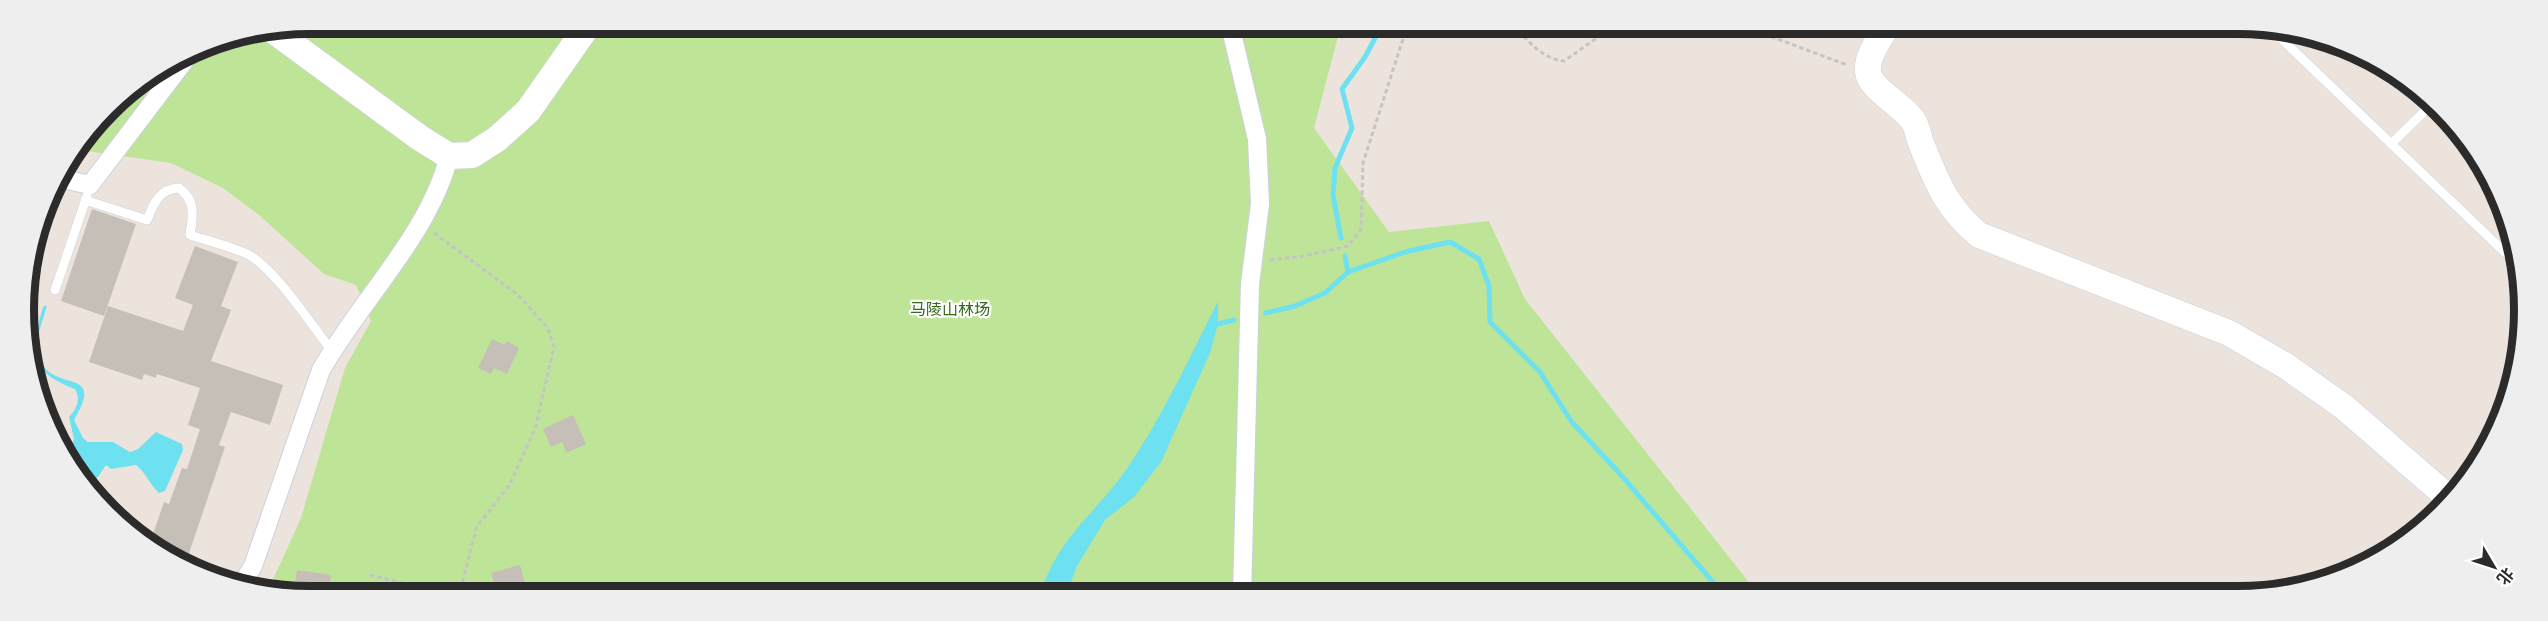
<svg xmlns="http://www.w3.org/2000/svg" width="2548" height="621" viewBox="0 0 2548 621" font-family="'Source Sans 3','Noto Sans SC',sans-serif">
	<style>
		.green { fill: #bee498 }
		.water { fill: #6ee1f0 }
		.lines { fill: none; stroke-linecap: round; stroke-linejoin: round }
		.stream { stroke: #6ee1f0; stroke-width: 5 }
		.building { fill: #c5bfb8 }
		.lane-casing { stroke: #cbd1dd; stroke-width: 10 }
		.street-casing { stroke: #cbd1dd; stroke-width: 20 }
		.secondary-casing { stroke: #cbd1dd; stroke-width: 27 }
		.path { stroke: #c4c4c4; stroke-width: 3; stroke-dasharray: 4.5 3; stroke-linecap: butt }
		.lane { stroke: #fff; stroke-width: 9 }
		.street { stroke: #fff; stroke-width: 18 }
		.secondary { stroke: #fff; stroke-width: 26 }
		.labels { text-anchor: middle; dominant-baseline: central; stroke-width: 4.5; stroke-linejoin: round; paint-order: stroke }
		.park-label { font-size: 16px; fill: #366919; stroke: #fff }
		.rim { fill: none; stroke: #2b2b2b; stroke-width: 8 }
	</style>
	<rect width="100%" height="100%" fill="#ede3dd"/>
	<!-- green -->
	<path class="green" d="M311 24 1341 25 1314 128 1389 232 1489 221 1525 299 1759 595 273 594 267 593 301 518 345 368 371 321 356 285 324 274 259 215 223 188 171 163 80 150 121 95 201 46Z"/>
	<!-- water -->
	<path class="water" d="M1218 301V324L1210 353 1161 462 1134 497 1105 520 1077 566 1066 595H1040C1058 536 1096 514 1128 467 1163 415 1190 357 1218 301Z
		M47 305C44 319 33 342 38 356 52 396 107 364 74 420L83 438 88 442H113L130 452 138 449 156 432 182 444 183 450 165 491 159 493C150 485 147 474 136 465L111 469 106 465 98 477 86 487 83 485 68 453 74 439 69 417C77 408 81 400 75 389 56 382 38 372 31 351L43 307Z"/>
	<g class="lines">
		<!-- stream -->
		<path class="stream" d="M1341 238 1333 195 1335 168 1352 128 1342 89 1365 57 1382 25
			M1348 272 1405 252 1450 242 1479 259 1489 286 1490 322 1540 372 1571 421 1621 475 1724 595
			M1266 313 1295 306 1325 293 1348 272 1345 256
			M1218 324 1234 320"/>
	</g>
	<!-- building -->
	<path class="building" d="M92 209 136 224 104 316 61 301Z
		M195 246 238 262 221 306 231 310 211 361 283 385 270 425 231 412 219 445 225 447 185 565 168 559 150 543 164 502 169 504 182 468 187 469 200 429 188 425 200 388 157 374 156 378 144 374 142 380 89 362 108 306 183 331 193 305 175 298Z
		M492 339 505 345 507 341 519 348 507 374 494 368 491 374 478 368Z
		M573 415 586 444 566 453 562 442 551 447 543 429Z
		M520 565 527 590 502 595 500 587 496 589 491 573Z
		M297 570 331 575 330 582 359 587V594H293Z"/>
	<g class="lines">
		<defs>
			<path id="lane" d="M2268 26 2516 263
				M2391 144 2430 106
				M85 200 147 220C154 203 159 189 179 188 196 200 193 216 190 235 209 241 229 246 247 254 274 267 312 326 332 351
				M55 290 87 196"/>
			<path id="street" d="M1230 25 1257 139 1260 204 1250 284 1242 595
				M58 178 90 185 191 52
				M242 584 253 566 321 370C361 299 429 235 449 156"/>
			<path id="secondary" d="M1887 26C1880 39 1866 56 1868 72 1870 90 1904 105 1914 122 1918 129 1919 140 1923 148 1937 183 1948 210 1979 235L2229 333 2286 366 2344 407 2450 499
				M274 31 420 138 449 156 472 155 497 139 528 111 589 24"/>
		</defs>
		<!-- lane casing -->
		<use href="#lane" class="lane-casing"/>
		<!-- street casing -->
		<use href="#street" class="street-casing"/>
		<!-- secondary casing -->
		<use href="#secondary" class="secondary-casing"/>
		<!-- path -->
		<path class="path" d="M1513 26C1529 41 1542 59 1564 61L1614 26
			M1743 26 1847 65
			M434 233 517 294 547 327 554 347 535 429 509 486 477 526 459 595
			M1270 260 1304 256 1348 246 1361 229 1363 163 1402 42 1412 25
			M370 575 453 595"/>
		<!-- lane -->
		<use href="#lane" class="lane"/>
		<!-- street -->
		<use href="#street" class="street"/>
		<!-- secondary -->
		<use href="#secondary" class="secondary"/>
	</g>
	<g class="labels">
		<!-- park labels -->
		<g class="park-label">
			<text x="950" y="310">马陵山林场</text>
		</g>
	</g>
	<!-- crop -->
	<path d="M0 0H2548V621H0ZM310 34H2238A276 276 0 0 1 2514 310V310A276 276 0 0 1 2238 586H310A276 276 0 0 1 34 310V310A276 276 0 0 1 310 34Z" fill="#eee" fill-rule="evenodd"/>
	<path class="rim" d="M310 34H2238A276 276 0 0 1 2514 310V310A276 276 0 0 1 2238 586H310A276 276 0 0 1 34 310V310A276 276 0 0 1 310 34Z"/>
	<!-- north arrow -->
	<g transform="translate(2494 567) rotate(129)" stroke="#ffffff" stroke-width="4.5" paint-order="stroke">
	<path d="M0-4.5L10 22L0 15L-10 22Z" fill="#2b2b2b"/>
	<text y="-9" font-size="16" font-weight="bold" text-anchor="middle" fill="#2b2b2b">北</text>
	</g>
</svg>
